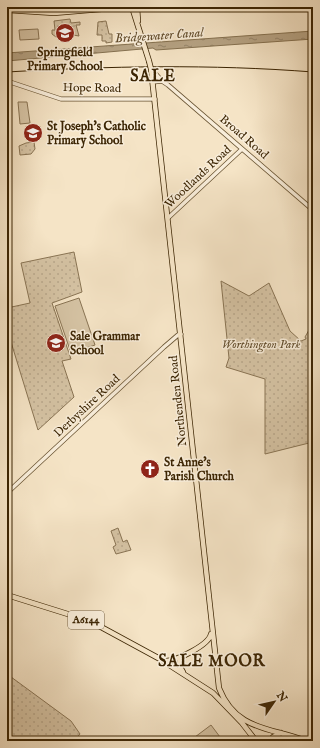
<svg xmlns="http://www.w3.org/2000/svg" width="320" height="748" viewBox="0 0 320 748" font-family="'IM FELL English',serif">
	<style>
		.grass { fill: #d6c4a5; stroke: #897454 }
		.park { fill: url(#park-dots); stroke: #897454 }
		.water { fill: url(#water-ripples); stroke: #857150 }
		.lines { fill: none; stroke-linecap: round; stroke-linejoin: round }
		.minor-casing { stroke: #6a5534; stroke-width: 5 }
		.major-casing { stroke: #3c2503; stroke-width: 6 }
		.minor { stroke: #f8edda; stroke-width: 3.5 }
		.major { stroke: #f5e4c6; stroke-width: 4.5 }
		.tram { stroke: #3c2503; stroke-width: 1 }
		.major-bridge-casing { stroke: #3c2503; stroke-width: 6; stroke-linecap: butt }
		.major-bridge { stroke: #f5e4c6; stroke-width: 4.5 }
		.labels { text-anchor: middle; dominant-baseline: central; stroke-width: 3; stroke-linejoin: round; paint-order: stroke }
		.shield { fill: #f8edda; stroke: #746144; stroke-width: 1 }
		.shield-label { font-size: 11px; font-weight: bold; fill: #3c2503 }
		.poi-label { font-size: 12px; font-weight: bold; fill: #3c2503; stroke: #f8edda; text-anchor: start }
		.street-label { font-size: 12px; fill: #3c2503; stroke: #f8edda }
		.park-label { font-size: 12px; font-style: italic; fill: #624d2c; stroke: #f8edda }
		.water-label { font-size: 13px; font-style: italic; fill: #614b2a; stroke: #f8edda }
		.district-label { font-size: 16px; font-weight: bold; letter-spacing: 1px; fill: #3c2503; stroke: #f8edda }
	</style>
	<defs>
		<pattern id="park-dots" width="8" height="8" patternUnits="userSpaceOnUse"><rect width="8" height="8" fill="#d6c4a5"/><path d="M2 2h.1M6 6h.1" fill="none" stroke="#b9a88c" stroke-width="1.8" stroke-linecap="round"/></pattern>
		<pattern id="water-ripples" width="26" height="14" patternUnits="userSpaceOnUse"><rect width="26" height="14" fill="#b6a384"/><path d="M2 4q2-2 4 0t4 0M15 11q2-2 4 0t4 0" fill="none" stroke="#95856a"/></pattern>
	</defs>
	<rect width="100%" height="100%" fill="#f5e4c6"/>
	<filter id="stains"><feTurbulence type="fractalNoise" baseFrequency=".005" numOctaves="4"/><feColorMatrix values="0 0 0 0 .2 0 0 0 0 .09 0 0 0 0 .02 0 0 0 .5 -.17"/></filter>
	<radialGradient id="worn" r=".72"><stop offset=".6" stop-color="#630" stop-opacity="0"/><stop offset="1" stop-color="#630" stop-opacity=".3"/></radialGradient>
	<!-- grass -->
	<path class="grass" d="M38 29 39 39 20 40 19 30Z
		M18 102H27L30 123 20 124Z
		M79 298 95 345 71 353 55 306Z
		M211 725 223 741H197L195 737Z"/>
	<!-- park -->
	<path class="park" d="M70 19 71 23 80 22V25H76L79 36 73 35 72 34 56 37 52 34V30H55L54 21Z
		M106 21 109 34H112V42L106 43V41H102V35H97L98 22Z
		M34 142 35 149 31 154 20 155 19 146 26 143Z
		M74 252 82 292 52 303 71 359 62 361 74 397 38 430 7 329V308L30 303 21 263Z
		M221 281 249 296 269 283 290 331 301 341 306 339 305 337 313 323V442L265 454V379L226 367 229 358Z
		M118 528 123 542 127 540 131 550 116 554 113 547 116 545 111 531Z
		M7 674 71 721 80 734 74 741H7Z"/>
	<!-- water -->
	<path class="water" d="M313 31V39L156 50 153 48 7 61V53Z"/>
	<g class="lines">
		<defs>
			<path id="minor" d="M152 70 162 81
				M7 81 61 99H155
				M153 82 162 81 168 85 313 210
				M168 218 242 149
				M7 493 164 347 178 335 181 334"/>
			<path id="major" d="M132 7 149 61
				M137 7 138 21
				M7 10 54 13 125 7
				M151 69 219 688C236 731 270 727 306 741
				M7 595 90 621 160 659 213 693 242 723 256 741
				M181 657 179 665 183 672
				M164 661C175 662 209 645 211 634
				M270 741 273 737 281 733"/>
		</defs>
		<!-- minor casing -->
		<use href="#minor" class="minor-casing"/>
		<!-- major casing -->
		<use href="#major" class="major-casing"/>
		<!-- minor -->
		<use href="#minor" class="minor"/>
		<!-- major -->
		<use href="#major" class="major"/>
		<!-- tram -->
		<path class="tram" d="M7 72C109 66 211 64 313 72"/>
		<defs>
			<path id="major-bridge" d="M149 61 151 69"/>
		</defs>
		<!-- major-bridge casing -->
		<use href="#major-bridge" class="major-bridge-casing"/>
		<!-- major-bridge -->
		<use href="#major-bridge" class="major-bridge"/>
	</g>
	<!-- icons -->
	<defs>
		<symbol id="school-disc" viewBox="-11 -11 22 22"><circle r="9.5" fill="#8f2418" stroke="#f8edda"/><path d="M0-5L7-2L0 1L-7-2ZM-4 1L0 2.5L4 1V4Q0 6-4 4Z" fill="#fff"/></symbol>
		<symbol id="church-disc" viewBox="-11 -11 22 22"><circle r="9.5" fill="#8f2418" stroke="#f8edda"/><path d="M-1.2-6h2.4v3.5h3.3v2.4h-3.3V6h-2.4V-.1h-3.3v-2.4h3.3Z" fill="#fff"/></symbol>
	</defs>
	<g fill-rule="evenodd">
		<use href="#school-disc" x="54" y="22" width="22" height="22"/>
		<use href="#school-disc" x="22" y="122" width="22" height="22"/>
		<use href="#school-disc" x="45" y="332" width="22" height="22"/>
		<use href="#church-disc" x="139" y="458" width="22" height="22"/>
	</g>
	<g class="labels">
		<!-- shield labels -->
		<rect class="shield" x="68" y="611" width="36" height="18" rx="3"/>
		<g class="shield-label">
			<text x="86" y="620">A6144</text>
		</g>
		<!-- poi labels -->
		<g class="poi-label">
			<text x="65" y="52" text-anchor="middle">Springfield<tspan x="65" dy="14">Primary School</tspan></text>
			<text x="47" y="126">St Joseph's Catholic<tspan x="47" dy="14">Primary School</tspan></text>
			<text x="70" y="336">Sale Grammar<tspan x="70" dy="14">School</tspan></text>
			<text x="164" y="462">St Anne's<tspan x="164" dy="14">Parish Church</tspan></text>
		</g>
		<!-- street labels -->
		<g class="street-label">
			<text transform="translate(92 88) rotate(1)">Hope Road</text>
			<text transform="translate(244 137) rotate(41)">Broad Road</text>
			<text transform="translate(198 177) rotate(-43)">Woodlands Road</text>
			<text transform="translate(178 401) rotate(-96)">Northenden Road</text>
			<text transform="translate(87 406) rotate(-43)">Derbyshire Road</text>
		</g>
		<!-- park labels -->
		<g class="park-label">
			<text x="261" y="344">Worthington Park</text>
		</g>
		<!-- water labels -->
		<g class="water-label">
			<text transform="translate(159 36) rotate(-4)">Bridgewater Canal</text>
		</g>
		<!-- district labels -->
		<g class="district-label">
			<text x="153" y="77">SALE</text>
			<text x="212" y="662">SALE MOOR</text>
		</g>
	</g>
	<!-- margin -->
	<rect width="320" height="748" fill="none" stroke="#f5e4c6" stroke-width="24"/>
	<rect x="8" y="8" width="304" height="732" fill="none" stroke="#3c2503" stroke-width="2"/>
	<rect x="12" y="12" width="296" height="724" fill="none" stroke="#3c2503"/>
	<!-- north arrow -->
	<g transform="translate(274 702) rotate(56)" stroke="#f8edda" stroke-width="3" paint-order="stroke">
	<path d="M0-3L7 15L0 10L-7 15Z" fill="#3c2503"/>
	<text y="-6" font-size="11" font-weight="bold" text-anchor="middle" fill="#3c2503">N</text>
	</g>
	<rect width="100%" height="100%" filter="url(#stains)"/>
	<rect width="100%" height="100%" fill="url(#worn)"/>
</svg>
